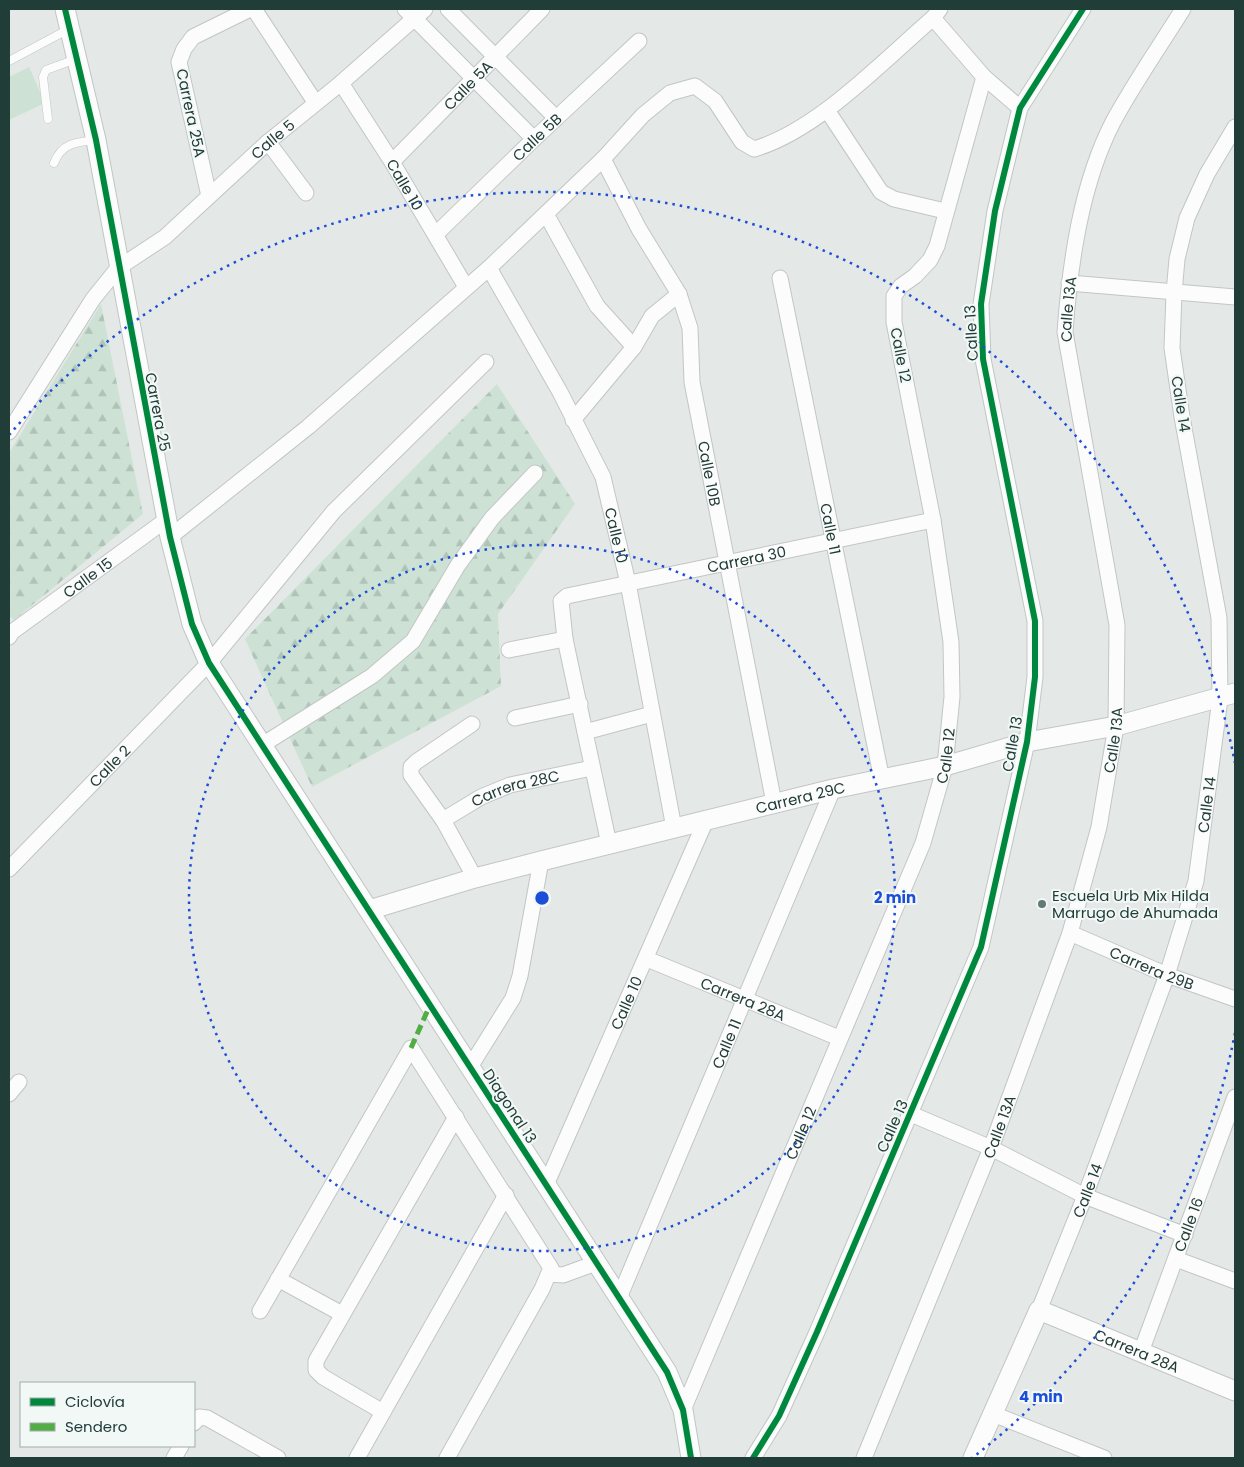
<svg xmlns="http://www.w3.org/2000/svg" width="1244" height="1467" viewBox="0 0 1244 1467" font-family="Poppins,sans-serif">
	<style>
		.green { fill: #cde2d5 }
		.forest { fill: url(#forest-firs) }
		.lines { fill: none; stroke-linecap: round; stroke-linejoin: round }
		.service-casing { stroke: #c1c6c4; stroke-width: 9 }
		.minor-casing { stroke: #c1c6c4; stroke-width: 17 }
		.tertiary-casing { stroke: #c1c6c4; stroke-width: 21 }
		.service { stroke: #fbfcfb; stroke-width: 8 }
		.minor { stroke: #fbfcfb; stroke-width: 15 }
		.tertiary { stroke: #fbfcfb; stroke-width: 19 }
		.quiet { stroke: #52ad46; stroke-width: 5; stroke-dasharray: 10 5; stroke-linecap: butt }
		.cycleway-casing { stroke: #f2f8f6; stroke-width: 9 }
		.cycleway { stroke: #00873e; stroke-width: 6 }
		.ring { fill: none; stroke: #1d4ed8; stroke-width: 2.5; stroke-dasharray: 2.5 5 }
		.poi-dot { fill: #657975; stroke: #f2f8f6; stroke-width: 2 }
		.labels { text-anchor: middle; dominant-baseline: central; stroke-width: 4; stroke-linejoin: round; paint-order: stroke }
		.street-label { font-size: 15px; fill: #213d38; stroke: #f2f8f6 }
		.poi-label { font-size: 15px; fill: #213d38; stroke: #f2f8f6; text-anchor: start }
		.centre { fill: #1d4ed8; stroke: #f2f8f6; stroke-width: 2.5 }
		.ring-label { font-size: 15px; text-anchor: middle; font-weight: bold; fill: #1d4ed8; stroke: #f2f8f6; stroke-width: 4; stroke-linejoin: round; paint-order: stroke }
	</style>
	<defs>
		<pattern id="forest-firs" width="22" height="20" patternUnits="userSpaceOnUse" patternTransform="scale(1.25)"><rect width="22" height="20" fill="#cde2d5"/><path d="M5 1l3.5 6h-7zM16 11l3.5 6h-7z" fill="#b0c3b8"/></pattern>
	</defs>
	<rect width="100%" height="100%" fill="#e4e9e7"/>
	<!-- green -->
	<path class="green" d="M29 67 45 103 9 120V77Z"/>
	<!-- forest -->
	<path class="forest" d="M101 304 143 514 14 620 9 616V453Z
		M497 384 575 504 498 614 501 686 312 787 245 639Z"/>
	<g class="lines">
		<defs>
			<path id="service" d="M9 61 69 29
				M48 119 43 77 46 70 76 59
				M54 163C62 143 76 142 96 140"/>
			<g id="minor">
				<path d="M254 9 315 102"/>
				<path d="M405 9 534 139"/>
				<path d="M448 9 556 118"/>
				<path d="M933 18 984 77 1020 108"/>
				<path id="s1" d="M341 83 392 162 466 287"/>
				<path d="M827 110 881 192 894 199 945 211"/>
				<path d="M268 142 306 193"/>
				<path id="s2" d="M603 159 639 229 679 294 690 328 692 382 774 803"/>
				<path id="s3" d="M392 162 542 9"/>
				<path d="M209 196 179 62 184 49 193 37 250 9"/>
				<path d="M546 214 597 306 634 347"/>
				<path id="s4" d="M436 234 534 139 639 41"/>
				<path id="s5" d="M489 268 560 392 603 477 628 583 674 828"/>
				<path id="s6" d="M780 278 882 780"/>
				<path d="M1069 283 1235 297"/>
				<path d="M573 420 634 347 652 316 679 294"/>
				<path id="s7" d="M9 432 93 299 118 268 165 237 268 142 341 83 425 9"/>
				<path d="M170 537 308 427 489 268 603 159 643 115 670 93 695 86 715 101 742 142 754 149C817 131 883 61 933 18L940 9"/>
				<path id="s8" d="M9 637 12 632 166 520"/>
				<path d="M509 650 565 639"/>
				<path d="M515 718 580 704"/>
				<path d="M472 724 416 762 411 767V775L443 820 475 878"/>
				<path d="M585 732 652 714"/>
				<path d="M262 745 372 676 413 641 458 565 492 518 535 473"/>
				<path id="s9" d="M443 820 481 797 510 785 592 768"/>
				<path id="s10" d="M609 844 565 639 561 601 567 596 933 520"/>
				<path id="s11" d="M9 869 209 663 334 511 486 362"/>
				<path id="s12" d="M1070 933 1167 975 1235 999"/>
				<path id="s13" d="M647 959 839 1038"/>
				<path d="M470 1067 513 998 520 976 541 861"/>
				<path d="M9 1094 19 1082"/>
				<path d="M911 1114 991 1148 1085 1196 1185 1235"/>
				<path id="s14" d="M546 1185 706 820"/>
				<path d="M1176 1259 1235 1281"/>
				<path d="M550 1274 563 1275 596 1263"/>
				<path d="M278 1279 342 1314"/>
				<path id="s15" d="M619 1298 833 789"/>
				<path id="s16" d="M1039 1310 1085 1196 1167 975 1196 881 1220 699 1219 618 1182 417 1172 348 1174 293 1177 259 1187 218 1207 174 1235 127"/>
				<path d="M260 1311 411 1048 551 1268 542 1289 447 1458"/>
				<path id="s17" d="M1141 1352 1235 1097"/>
				<path id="s18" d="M683 1410 923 843 945 766 952 697 951 642 933 520 894 322V296L901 286 915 276 930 260 937 246 984 77"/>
				<path d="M383 1412 323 1377 316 1370V1361L456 1117"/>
				<path d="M993 1414 1104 1458"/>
				<path d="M194 1423 199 1417 207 1418 278 1458"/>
				<path d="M174 1458 181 1446"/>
				<path d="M357 1458 506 1195"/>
				<path d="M753 1458 779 1416 817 1332 981 947 1027 742 1035 677V621L983 359 981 304 995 211 1020 108 1083 9"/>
				<path id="s19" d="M864 1458 991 1148 1070 933 1099 827 1116 726 1117 625 1065 332C1070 263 1081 184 1113 122 1134 83 1160 46 1183 9"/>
			</g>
			<g id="tertiary">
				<path d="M65 9 96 140 170 537 192 624 209 663 667 1372 683 1410 691 1458"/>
				<path id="s20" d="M369 910 475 878 541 861 833 789 945 766 1027 742 1116 726 1235 693"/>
				<path id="s21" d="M973 1458 1039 1310 1235 1391"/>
			</g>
		</defs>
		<!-- service casing -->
		<use href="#service" class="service-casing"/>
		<!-- minor casing -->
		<use href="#minor" class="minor-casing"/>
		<!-- tertiary casing -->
		<use href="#tertiary" class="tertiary-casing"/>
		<!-- service -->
		<use href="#service" class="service"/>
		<!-- minor -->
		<use href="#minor" class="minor"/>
		<!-- tertiary -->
		<use href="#tertiary" class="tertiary"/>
		<!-- quiet -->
		<path class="quiet" d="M411 1048 430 1005"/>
		<defs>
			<path id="cycleway" d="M65 9 96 140 170 537 192 624 209 663 667 1372 683 1410 691 1458
				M753 1458 779 1416 817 1332 981 947 1027 742 1035 677V621L983 359 981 304 995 211 1020 108 1083 9"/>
		</defs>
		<!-- cycleway casing -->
		<use href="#cycleway" class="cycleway-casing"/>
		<!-- cycleway -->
		<use href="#cycleway" class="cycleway"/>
	</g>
	<!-- distance rings -->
	<g class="ring">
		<circle cx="542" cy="898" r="353"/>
		<path d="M1235 1033A706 706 0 0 1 972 1458M9 435A706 706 0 0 1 1235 763"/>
	</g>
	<!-- markers -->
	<circle class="poi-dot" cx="1042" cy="904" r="5"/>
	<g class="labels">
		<!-- street labels -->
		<g class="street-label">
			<text stroke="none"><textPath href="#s3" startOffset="108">Calle 5A</textPath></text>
			<text transform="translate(191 113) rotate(78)">Carrera 25A</text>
			<text stroke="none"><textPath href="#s4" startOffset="140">Calle 5B</textPath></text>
			<text stroke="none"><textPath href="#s7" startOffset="399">Calle 5</textPath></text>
			<text stroke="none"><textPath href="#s1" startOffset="120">Calle 10</textPath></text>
			<text stroke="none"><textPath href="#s19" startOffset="1198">Calle 13A</textPath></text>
			<text transform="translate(971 333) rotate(-93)">Calle 13</text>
			<text transform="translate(901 355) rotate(79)">Calle 12</text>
			<text transform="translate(1181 404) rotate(81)">Calle 14</text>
			<text transform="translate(158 412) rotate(79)">Carrera 25</text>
			<text stroke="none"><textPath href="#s2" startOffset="338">Calle 10B</textPath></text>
			<text stroke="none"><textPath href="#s6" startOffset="256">Calle 11</textPath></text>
			<text stroke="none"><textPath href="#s5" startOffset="298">Calle 10</textPath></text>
			<text stroke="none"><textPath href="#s10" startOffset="439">Carrera 30</textPath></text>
			<text stroke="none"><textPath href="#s8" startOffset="99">Calle 15</textPath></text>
			<text stroke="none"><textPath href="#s19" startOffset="762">Calle 13A</textPath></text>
			<text transform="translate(1012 744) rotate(-80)">Calle 13</text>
			<text stroke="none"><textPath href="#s18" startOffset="706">Calle 12</textPath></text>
			<text stroke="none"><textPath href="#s11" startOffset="144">Calle 2</textPath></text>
			<text stroke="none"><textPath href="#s9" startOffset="80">Carrera 28C</textPath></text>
			<text stroke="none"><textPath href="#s20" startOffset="446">Carrera 29C</textPath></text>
			<text stroke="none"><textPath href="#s16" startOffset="534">Calle 14</textPath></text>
			<text stroke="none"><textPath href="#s12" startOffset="89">Carrera 29B</textPath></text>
			<text stroke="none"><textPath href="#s13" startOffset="104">Carrera 28A</textPath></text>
			<text stroke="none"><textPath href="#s14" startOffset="199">Calle 10</textPath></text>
			<text stroke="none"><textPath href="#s15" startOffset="276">Calle 11</textPath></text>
			<text transform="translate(510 1106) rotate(57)">Diagonal 13</text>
			<text transform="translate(892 1126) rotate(-66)">Calle 13</text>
			<text stroke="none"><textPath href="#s19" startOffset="358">Calle 13A</textPath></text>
			<text stroke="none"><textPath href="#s18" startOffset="301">Calle 12</textPath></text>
			<text stroke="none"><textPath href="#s16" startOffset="129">Calle 14</textPath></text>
			<text stroke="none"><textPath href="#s17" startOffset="136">Calle 16</textPath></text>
			<text stroke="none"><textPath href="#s21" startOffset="268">Carrera 28A</textPath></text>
		</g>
		<!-- poi labels -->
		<g class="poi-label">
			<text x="1052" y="895">Escuela Urb Mix Hilda<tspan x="1052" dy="17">Marrugo de Ahumada</tspan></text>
		</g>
	</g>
	<circle cx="542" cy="898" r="8" class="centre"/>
	<g class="ring-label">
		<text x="895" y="903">2 min</text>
		<text x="1041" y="1402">4 min</text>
	</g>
	<!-- border -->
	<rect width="1244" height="1467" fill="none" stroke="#213d38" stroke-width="20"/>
	<!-- legend -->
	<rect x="20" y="1382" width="175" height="65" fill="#f2f8f6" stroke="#9eadaa"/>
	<rect x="30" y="1398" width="25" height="8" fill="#00873e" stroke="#9eadaa"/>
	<text x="65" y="1407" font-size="15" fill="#213d38">Ciclovía</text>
	<rect x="30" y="1423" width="25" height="8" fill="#52ad46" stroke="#9eadaa"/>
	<text x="65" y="1432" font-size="15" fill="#213d38">Sendero</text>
</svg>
